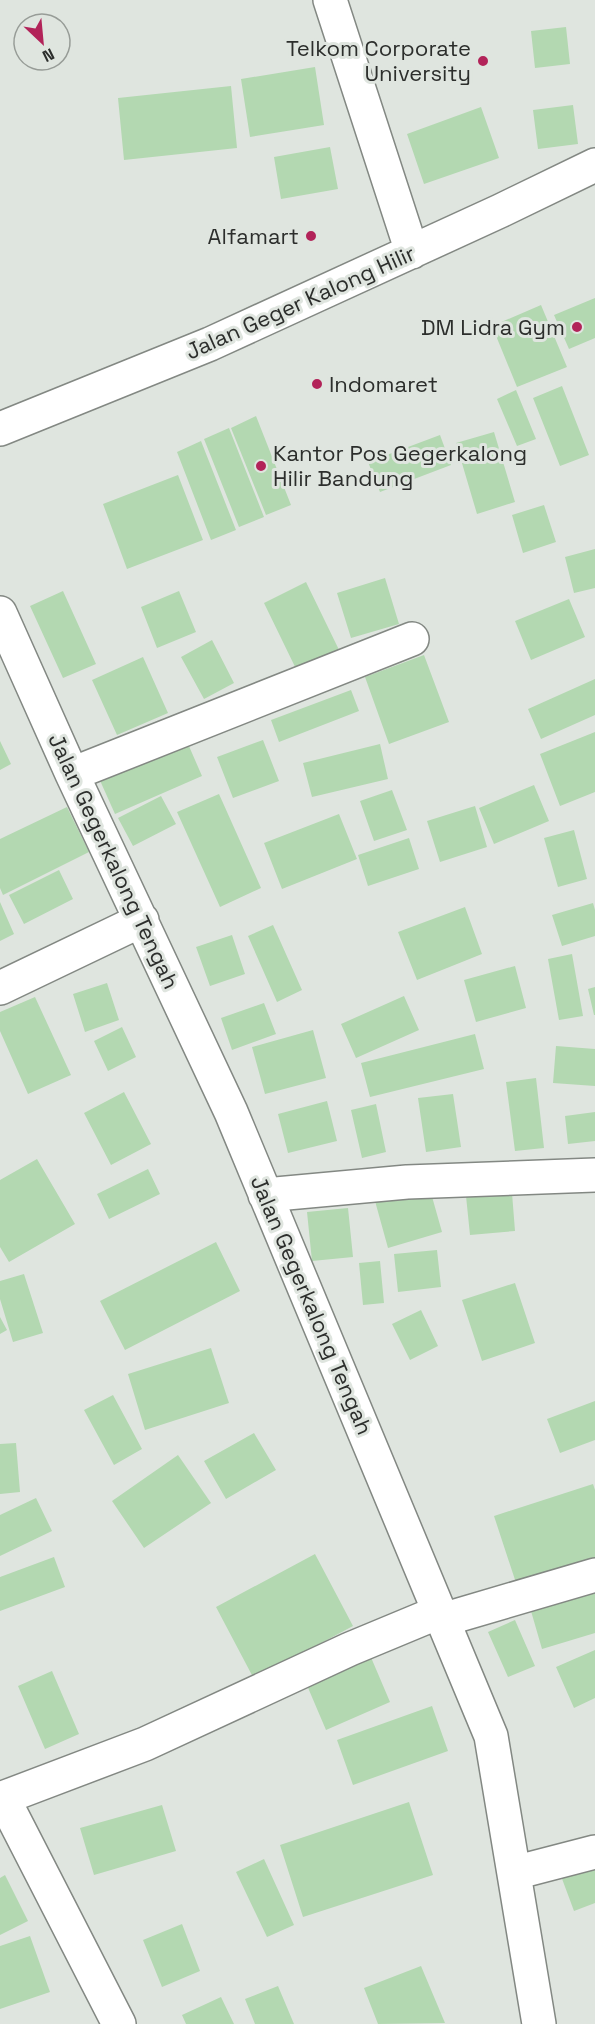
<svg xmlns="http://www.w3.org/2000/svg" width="595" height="2024" viewBox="0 0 595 2024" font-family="'Space Grotesk',sans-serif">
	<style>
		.building { fill: #b3d8b1 }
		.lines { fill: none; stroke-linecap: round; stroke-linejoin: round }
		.street-casing { stroke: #838883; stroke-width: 36 }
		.secondary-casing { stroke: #838883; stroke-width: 36 }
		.street { stroke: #fff; stroke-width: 33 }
		.secondary { stroke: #fff; stroke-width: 33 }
		.poi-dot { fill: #b22359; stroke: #dfe5df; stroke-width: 2 }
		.labels { text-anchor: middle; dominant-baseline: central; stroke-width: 6; stroke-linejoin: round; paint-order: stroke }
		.poi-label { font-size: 22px; fill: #2c2e2c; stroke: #dfe5df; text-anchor: end }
		.street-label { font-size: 22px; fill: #2c2e2c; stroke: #dfe5df }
	</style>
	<rect width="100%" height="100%" fill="#dfe5df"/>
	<!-- building -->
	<path class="building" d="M566 27 570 64 535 68 531 31Z
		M315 67 324 125 250 137 241 79Z
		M231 86 237 148 124 160 118 98Z
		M573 105 578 144 538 149 533 110Z
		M481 107 499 158 424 184 407 134Z
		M330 147 338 189 281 199 274 157Z
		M595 298V338L569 349 554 315Z
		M541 305 567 367 517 387 492 326Z
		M562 386 589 455 560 466 533 398Z
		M516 390 536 439 517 446 497 399Z
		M256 416 291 505 266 515 231 428Z
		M229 428 264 517 239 527 204 439Z
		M494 432 515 502 477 514 456 443Z
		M440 435 451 465 380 492 368 462Z
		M201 441 236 530 211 540 177 452Z
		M178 475 203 540 127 569 103 504Z
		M544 505 556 542 523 553 512 515Z
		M595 549V588L574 593 565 557Z
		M385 578 399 624 351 638 337 593Z
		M306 582 341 654 299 675 264 603Z
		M63 591 96 664 63 678 30 606Z
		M179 591 196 632 157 648 141 607Z
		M569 599 585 637 531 660 515 621Z
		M212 640 234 683 204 699 181 657Z
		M424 655 449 722 389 744 365 677Z
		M143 657 168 713 117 735 92 680Z
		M595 679V715L541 739 528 709Z
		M351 690 359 711 279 742 271 720Z
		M595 732V792L560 806 540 754Z
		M185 737 202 776 115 814 98 776Z
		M263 740 279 781 233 798 217 757Z
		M0 741 11 764 0 770Z
		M380 744 388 779 312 797 303 763Z
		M534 785 549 821 494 844 479 808Z
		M392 790 407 830 374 841 360 801Z
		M219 794 261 888 220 907 177 812Z
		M161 796 176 824 133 846 118 818Z
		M475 806 487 847 440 862 427 821Z
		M67 807 89 852 3 895 0 888V839Z
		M339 814 357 859 282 889 264 843Z
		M574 830 587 879 558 887 544 838Z
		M409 838 419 869 368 886 358 855Z
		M59 870 73 899 24 924 9 895Z
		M0 902 14 934 0 941Z
		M593 903 595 910V936L562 946 552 915Z
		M465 907 482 954 417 980 398 932Z
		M273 925 302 990 277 1002 248 936Z
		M232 935 245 974 210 986 196 947Z
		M572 954 583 1016 559 1020 548 959Z
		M515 966 526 1008 476 1022 464 980Z
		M107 983 119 1020 85 1032 73 994Z
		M595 987V1015H594L588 989Z
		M404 996 419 1030 356 1058 341 1024Z
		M35 997 71 1075 28 1094 0 1031V1012Z
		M264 1003 276 1034 232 1050 221 1018Z
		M122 1027 136 1057 108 1071 94 1041Z
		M313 1030 326 1078 265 1094 252 1047Z
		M475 1034 484 1069 370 1097 361 1063Z
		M556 1046 595 1049V1086L553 1083Z
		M536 1078 544 1148 515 1151 506 1082Z
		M124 1092 151 1144 111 1165 84 1113Z
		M453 1094 461 1147 426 1152 418 1098Z
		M327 1101 337 1141 288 1153 278 1114Z
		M376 1104 386 1152 362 1158 351 1110Z
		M595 1112V1141L568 1144 565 1116Z
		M37 1159 75 1224 9 1262 0 1247V1180Z
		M148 1169 160 1194 109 1219 97 1194Z
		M429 1186 442 1232 388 1248 375 1201Z
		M512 1193 515 1231 470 1235 466 1196Z
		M348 1208 353 1257 312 1261 307 1212Z
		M216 1242 240 1291 125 1350 100 1301Z
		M437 1250 441 1287 398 1292 394 1254Z
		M380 1261 384 1303 363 1305 359 1263Z
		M24 1274 43 1333 13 1342 0 1299V1281Z
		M515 1283 535 1343 482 1361 462 1300Z
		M421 1310 438 1346 410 1360 392 1324Z
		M0 1317 7 1330 0 1334Z
		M211 1348 229 1403 145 1430 128 1374Z
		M113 1395 142 1449 114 1465 84 1410Z
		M595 1401V1440L560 1453 547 1419Z
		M254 1433 276 1470 226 1499 204 1461Z
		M16 1443 20 1492 0 1494V1444Z
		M178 1455 211 1503 144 1548 112 1501Z
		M593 1484 595 1490V1568L519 1592 494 1516Z
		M36 1498 52 1531 0 1556V1515Z
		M315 1554 353 1626 254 1679 216 1607Z
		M54 1557 65 1587 0 1611V1577Z
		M595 1592V1633L542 1649 531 1611Z
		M515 1620 535 1666 508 1677 488 1632Z
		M595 1650V1698L574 1708 556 1667Z
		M370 1655 390 1702 326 1730 306 1683Z
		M52 1671 79 1734 45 1749 18 1686Z
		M432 1706 448 1751 353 1785 337 1740Z
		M409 1802 433 1875 303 1917 280 1845Z
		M162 1805 176 1851 94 1875 80 1828Z
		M264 1859 294 1925 267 1937 236 1872Z
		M595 1864V1903L574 1911 561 1876Z
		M5 1875 28 1921 0 1935V1878Z
		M182 1924 200 1971 162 1987 143 1940Z
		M30 1936 50 1992 0 2009V1946Z
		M421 1966 445 2023 378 2024 364 1988Z
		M278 1986 294 2024H255L245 1999Z
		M221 1997 234 2024H186L182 2015Z"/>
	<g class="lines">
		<defs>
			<path id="street" d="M0 613 72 774 231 1112 491 1736 539 2024
				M72 774 412 639
				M0 988 142 920
				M265 1195 407 1182 595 1175
				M442 1620 595 1575
				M3 1798 119 2024
				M0 1799 145 1744 350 1649 439 1612
				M514 1873 595 1852"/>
			<path id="secondary" d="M330 0 412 252
				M0 429 210 344 500 211 595 165"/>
		</defs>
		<!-- street casing -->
		<use href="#street" class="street-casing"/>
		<!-- secondary casing -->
		<use href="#secondary" class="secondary-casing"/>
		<!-- street -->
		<use href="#street" class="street"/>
		<!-- secondary -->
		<use href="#secondary" class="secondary"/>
	</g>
	<!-- markers -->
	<g class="poi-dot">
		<circle cx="483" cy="61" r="6"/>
		<circle cx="311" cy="236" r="6"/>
		<circle cx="577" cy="327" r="6"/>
		<circle cx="317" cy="384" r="6"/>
		<circle cx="261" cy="466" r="6"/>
	</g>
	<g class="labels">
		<!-- poi labels -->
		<g class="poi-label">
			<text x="471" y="48">Telkom Corporate<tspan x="471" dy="25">University</tspan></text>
			<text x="299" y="236">Alfamart</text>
			<text x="565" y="327">DM Lidra Gym</text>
			<text x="329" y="384" text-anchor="start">Indomaret</text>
			<text x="273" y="453" text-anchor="start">Kantor Pos Gegerkalong<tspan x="273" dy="25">Hilir Bandung</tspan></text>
		</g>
		<!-- street labels -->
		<g class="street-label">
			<text transform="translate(300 302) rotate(-24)">Jalan Geger Kalong Hilir</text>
			<text transform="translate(114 861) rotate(65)">Jalan Gegerkalong Tengah</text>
			<text transform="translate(312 1305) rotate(67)">Jalan Gegerkalong Tengah</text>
		</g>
	</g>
	<!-- north arrow -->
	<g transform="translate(42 42) rotate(154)"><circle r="28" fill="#dfe5df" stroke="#979c97" stroke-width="1.5"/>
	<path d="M0-4.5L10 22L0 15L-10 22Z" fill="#b22359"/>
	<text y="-9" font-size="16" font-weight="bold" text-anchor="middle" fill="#2c2e2c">N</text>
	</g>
</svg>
